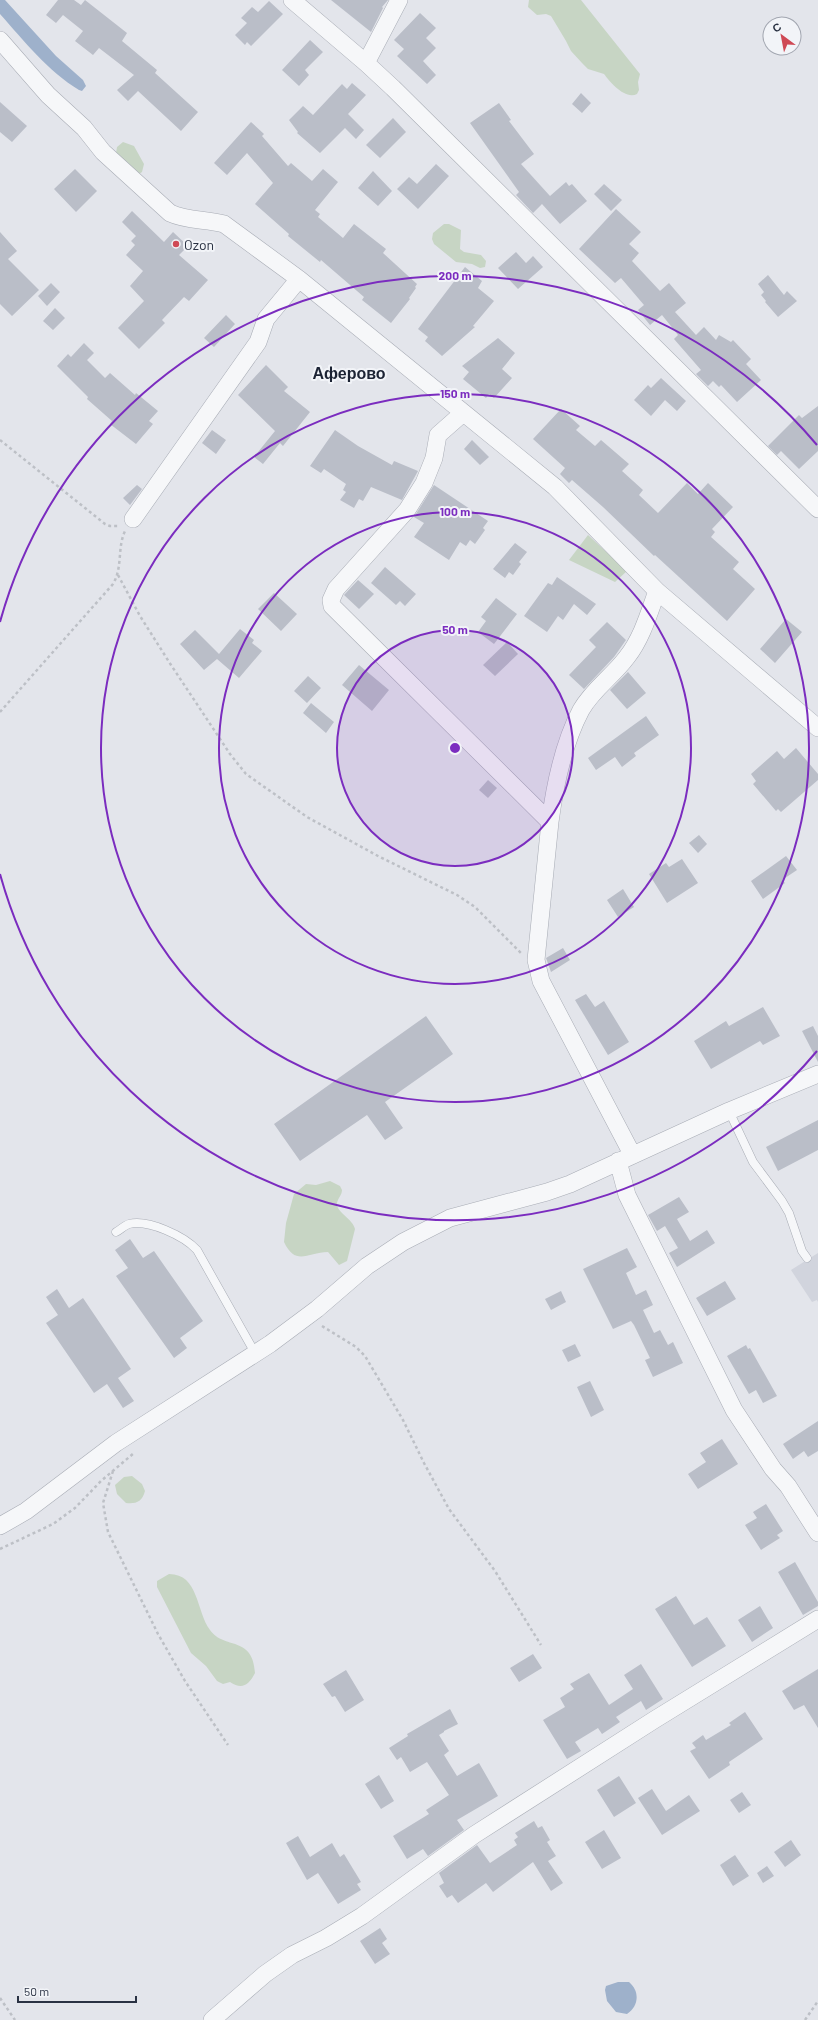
<svg xmlns="http://www.w3.org/2000/svg" width="818" height="2020" viewBox="0 0 818 2020" font-family="Barlow,sans-serif">
	<style>
		.built { fill: #d1d4dd }
		.green { fill: #c7d5c4 }
		.water { fill: #9eb1cb }
		.building { fill: #babec8 }
		.lines { fill: none; stroke-linecap: round; stroke-linejoin: round }
		.service-casing { stroke: #a8acb5; stroke-width: 9 }
		.minor-casing { stroke: #a8acb5; stroke-width: 18 }
		.path { stroke: #bdc0c6; stroke-width: 2.5; stroke-dasharray: 3 3; stroke-linecap: butt }
		.service { stroke: #f6f7f9; stroke-width: 8 }
		.minor { stroke: #f6f7f9; stroke-width: 17 }
		.ring { fill: none; stroke: #7b2cbf; stroke-width: 2 }
		.poi-dot { fill: #cf4955; stroke: #f2f4f8; stroke-width: 1.5 }
		.labels { text-anchor: middle; dominant-baseline: central; stroke-width: 4; stroke-linejoin: round; paint-order: stroke }
		.poi-label { font-size: 14px; fill: #2a3243; stroke: #f2f4f8; text-anchor: start }
		.quarter-label { font-size: 16px; font-weight: bold; fill: #1c2334; stroke: #f2f4f8 }
		.centre { fill: #7b2cbf; stroke: #f2f4f8; stroke-width: 2 }
		.ring-label { font-size: 12px; text-anchor: middle; font-weight: bold; fill: #7b2cbf; stroke: #f2f4f8; stroke-width: 4; stroke-linejoin: round; paint-order: stroke }
	</style>
	<rect width="100%" height="100%" fill="#e3e5eb"/>
	<!-- built -->
	<path class="built" d="M818 1253V1302L817 1300 812 1302 791 1270Z"/>
	<!-- green -->
	<path class="green" d="M529 0H581L640 74 638 82 639 90 637 94C625 100 610 82 604 74L588 69 582 63 571 51 566 41 551 16 546 14 537 15 528 7Z
		M123 142 134 146 144 164 142 172 139 174 116 153 117 147Z
		M444 224H449L461 230 460 249 464 252 481 255 486 261 485 267 480 268 472 264 456 262 434 244 432 239 433 233Z
		M588 535 627 571 615 582 569 560Z
		M330 1181 340 1186 342 1190C342 1195 338 1198 337 1203 335 1211 353 1219 355 1229L347 1261 339 1265 328 1252C308 1252 296 1267 284 1242L286 1223 294 1194 306 1184 316 1185Z
		M132 1476 142 1484 145 1491C142 1502 136 1504 126 1503L117 1494 115 1485 124 1477Z
		M169 1574C199 1574 196 1611 210 1630 224 1650 253 1635 255 1673 249 1685 242 1690 230 1682L223 1684 217 1681 206 1666 191 1653 157 1587V1581Z"/>
	<!-- water -->
	<path class="water" d="M0 0H5L56 56 83 80 86 86 82 91 79 90C48 71 24 41 0 14Z
		M618 1982H629C640 1991 639 2006 627 2014L616 2012 607 2001 605 1990 606 1986Z"/>
	<!-- building -->
	<path class="building" d="M58 0H74L81 5 85 0 127 33 122 41 157 70 155 73 198 112 181 131 138 91 128 101 117 90 134 75 99 48 93 55 75 41 83 31 63 15 56 23 46 15Z
		M331 0H388L382 7 383 8 371 32Z
		M269 1 283 14 251 46 247 42 245 45 235 35 247 23 241 18 252 7 258 12Z
		M420 13 436 28 426 38 436 48 423 61 436 75 427 84 397 56 404 49 394 40Z
		M310 40 323 52 305 70 309 75 299 86 282 70Z
		M352 83 366 95 348 114 364 130 356 139 345 128 320 153 297 133 298 132 289 120 303 106 313 115 342 84 347 89Z
		M581 93 591 103 582 113 572 104Z
		M0 102 27 126 12 142 0 132Z
		M499 103 511 120 509 121 534 154 521 164 550 196 566 182 569 186 572 184 587 201 560 224 542 204 533 213 516 195 519 192 470 123Z
		M393 118 406 132 380 158 366 145Z
		M251 122 264 134 262 136 288 166 291 163 312 181 323 169 338 182 315 210 320 214 318 217 343 238 354 224 386 249 383 253 417 284 415 287 416 288 409 298 410 299 391 323 362 300 364 297 321 260 320 262 288 236 289 234 255 204 273 183 247 153 227 175 214 163Z
		M436 164 449 176 418 209 397 189 409 177 417 184Z
		M75 169 97 191 76 212 54 189Z
		M373 171 392 191 378 206 358 188Z
		M604 184 622 200 611 211 594 194Z
		M616 209 641 232 629 244 639 253 632 261 660 291 669 283 686 303 675 312 696 335 704 327 716 340 719 335 731 342 733 340 751 359 746 364 761 380 737 402 721 385 719 387 713 381 708 386 696 374 701 370 674 339 678 335 662 315 650 325 638 310 644 305 621 278 615 283 579 249Z
		M132 211 164 242 173 232 188 246 179 255 208 280 189 301 184 297 162 320 165 323 139 349 118 328 144 301 130 286 143 271 126 255 135 245 131 241 136 236 122 222Z
		M0 232 17 251 8 259 39 290 12 316 0 304Z
		M516 252 526 263 533 256 543 267 518 289 498 268Z
		M465 267 482 281 478 288 494 301 473 326 475 327 442 356 425 341 428 337 418 329Z
		M768 275 784 295 787 291 797 301 778 317 765 302 766 301 761 295 764 292 758 284Z
		M51 283 60 292 47 306 38 296Z
		M55 308 65 318 53 330 43 321Z
		M226 315 235 324 214 347 204 338Z
		M498 338 515 353 502 369 512 378 494 398 489 394 486 398 463 379 469 372 462 366Z
		M84 343 94 353 87 360 105 378 110 373 135 395 136 393 158 411 149 421 153 424 136 444 110 424 112 421 87 399 88 397 57 366 68 354 71 357Z
		M266 365 288 387 284 391 310 412 283 446 280 443 263 464 254 457 275 431 238 395Z
		M661 378 686 401 677 411 665 400 651 416 634 400 648 385 651 388Z
		M818 406V451L799 469 781 451 777 455 768 446 799 415 802 418Z
		M561 409 580 426 576 430 595 446 601 440 629 464 622 471 643 490 639 495 658 513 687 483 698 494 708 483 733 507 712 529 715 532 711 537 739 562 733 569 755 589 727 621 655 555 654 556 603 507 572 480 569 483 560 474 565 468 533 439Z
		M212 430 226 440 216 454 202 443Z
		M335 430 358 446 392 465 394 461 418 471 402 500 371 487 363 501 359 499 354 508 340 500 346 492 343 490 346 484 324 469 321 473 310 466Z
		M472 440 489 457 480 465 464 449Z
		M137 485 142 489 130 505 123 498Z
		M434 485 488 521 483 528 485 530 475 544 470 540 466 546 460 542 449 560 414 537 424 523 414 517Z
		M515 543 527 552 519 562 521 564 513 575 509 572 505 578 493 569Z
		M385 567 416 594 405 606 400 601 396 605 371 583Z
		M557 577 596 604 587 615 574 604 563 620 558 616 547 632 524 616 548 583 552 585Z
		M358 580 374 594 359 609 344 595Z
		M274 593 297 614 281 631 258 609Z
		M496 598 517 614 494 644 478 632 486 621 481 617Z
		M786 619 802 632 775 663 760 649Z
		M607 622 626 640 614 657 584 689 569 675 596 647 589 640Z
		M240 629 254 640 252 643 262 651 239 678 217 659 204 670 180 644 195 630 219 654Z
		M507 642 518 654 495 676 483 665Z
		M359 665 389 690 372 711 342 685Z
		M628 672 646 693 627 709 610 690Z
		M308 676 321 688 307 703 294 691Z
		M311 703 334 722 326 733 303 713Z
		M646 716 659 735 634 753 636 756 622 767 615 757 596 770 588 758Z
		M796 748 818 774V780L781 812 778 809 776 811 753 784 756 781 751 774 777 751 784 759Z
		M488 780 497 788 488 798 479 790Z
		M699 835 707 844 698 853 689 843Z
		M786 856 797 870 782 880 785 883 763 899 751 881Z
		M682 859 698 883 667 903 649 874 666 863 669 867Z
		M623 889 634 907 618 917 607 900Z
		M563 948 570 960 551 972 546 958Z
		M586 994 595 1007 604 1001 629 1042 608 1055 575 1000Z
		M763 1007 780 1036 763 1045 760 1041 711 1069 694 1041 726 1021 729 1026Z
		M426 1016 453 1054 385 1102 403 1128 385 1140 367 1115 300 1161 274 1124Z
		M813 1026 818 1036V1062L802 1031Z
		M818 1120V1150L778 1171 766 1147Z
		M679 1197 689 1212 677 1219 690 1241 707 1230 715 1243 677 1267 669 1253 678 1248 665 1226 657 1231 648 1215Z
		M130 1239 143 1258 154 1251 203 1321 180 1338 187 1348 174 1358 116 1276 128 1268 115 1250Z
		M627 1248 637 1267 626 1273 636 1295 646 1290 653 1305 643 1310 654 1333 660 1330 668 1345 673 1342 683 1363 653 1377 645 1360 650 1358 634 1325 631 1321 613 1329 583 1269Z
		M725 1281 736 1299 707 1316 696 1298Z
		M57 1289 69 1308 83 1298 131 1369 118 1378 134 1401 123 1408 107 1384 94 1393 46 1323 58 1315 46 1297Z
		M561 1291 566 1302 551 1310 545 1299Z
		M575 1344 581 1356 568 1362 562 1350Z
		M746 1345 748 1349 750 1348 777 1396 763 1403 756 1390 749 1394 727 1356Z
		M590 1381 604 1410 591 1417 577 1387Z
		M818 1421V1451L808 1457 804 1451 793 1459 783 1444Z
		M722 1439 738 1464 698 1489 688 1474 706 1462 700 1453Z
		M766 1504 783 1531 777 1535 780 1538 761 1550 745 1525 757 1518 753 1512Z
		M795 1562 818 1602V1606L803 1615 778 1572Z
		M676 1596 694 1625 707 1617 726 1646 692 1667 655 1609Z
		M760 1606 773 1628 752 1642 738 1620Z
		M533 1654 542 1668 519 1682 510 1668Z
		M641 1664 663 1699 646 1710 641 1701 616 1717 620 1722 602 1734 598 1728 575 1742 581 1751 567 1759 543 1720 565 1707 560 1698 574 1689 570 1684 589 1673 609 1705 633 1689 624 1675Z
		M818 1669V1728L804 1705 794 1710 782 1691Z
		M346 1670 364 1700 345 1712 335 1696 332 1697 323 1684Z
		M450 1709 458 1724 444 1731V1732L439 1735 449 1751 444 1755 457 1776 479 1763 498 1796 457 1820 464 1830 428 1856 423 1849 407 1859 393 1836 429 1814 426 1810 449 1795 427 1762 410 1772 401 1757 397 1760 389 1748 408 1736 407 1734Z
		M745 1712 763 1739 729 1762 730 1765 709 1779 690 1751 696 1748 692 1743 703 1735 706 1740 731 1725 729 1723Z
		M379 1775 394 1801 381 1809 365 1784Z
		M619 1776 636 1803 614 1817 597 1790Z
		M652 1789 666 1811 689 1795 700 1811 662 1835 638 1798Z
		M742 1792 751 1805 739 1813 730 1800Z
		M534 1821 538 1828 542 1826 550 1840 547 1842 556 1856 548 1861 563 1883 551 1891 533 1862 493 1892 486 1883 458 1903 452 1895 447 1898 439 1886 444 1883 439 1873 477 1845 490 1863 517 1845 514 1840 518 1837 515 1833Z
		M604 1830 621 1858 602 1869 585 1842Z
		M298 1836 310 1857 332 1843 340 1857 344 1854 361 1882 357 1884 361 1890 338 1904 318 1873 307 1880 286 1843Z
		M791 1840 801 1855 785 1867 774 1852Z
		M735 1855 749 1876 733 1886 720 1865Z
		M767 1866 774 1876 763 1883 757 1873Z
		M380 1928 387 1939 382 1943 390 1954 375 1964 360 1941Z"/>
	<g class="lines">
		<defs>
			<path id="service" d="M729 1111 753 1162 782 1201 789 1213 802 1251 807 1258
				M116 1232C120 1230 125 1225 129 1224 148 1219 184 1236 197 1250L255 1353"/>
			<path id="minor" d="M292 0 366 63 393 88 818 509
				M0 40 48 95 84 128 103 152 170 213C187 221 206 219 224 224L299 279 555 487 657 591 818 728
				M366 63 399 0
				M463 413 438 435 434 458 424 483 407 510 336 589 331 600 332 606 550 822C555 784 563 744 581 710 593 689 613 676 627 657 642 638 649 613 657 591
				M133 519 258 342 266 319 299 279
				M550 822 536 960 541 981 632 1154
				M618 1161 627 1195 734 1410 773 1469 788 1486 818 1533
				M0 1526 26 1511 116 1443 270 1344 317 1309 367 1266 403 1242 450 1218 547 1192 570 1184 729 1111 818 1074
				M212 2020 265 1974 292 1955 326 1938 362 1916 474 1835 654 1720 818 1619"/>
		</defs>
		<!-- service casing -->
		<use href="#service" class="service-casing"/>
		<!-- minor casing -->
		<use href="#minor" class="minor-casing"/>
		<!-- path -->
		<path class="path" d="M0 440 105 524 110 526H120
			M118 575 140 616 171 665 230 754 246 774 307 817 378 856 457 895 475 907 521 953
			M0 712 113 584C123 567 117 548 125 531
			M322 1326 356 1347 365 1356 403 1420 424 1463 449 1509 495 1571 541 1645
			M113 1471 103 1503 108 1532 158 1634 185 1681 228 1745
			M0 1549 53 1524 75 1508 101 1481 134 1453
			M0 1998 15 2020
			M805 2020 818 2001"/>
		<!-- service -->
		<use href="#service" class="service"/>
		<!-- minor -->
		<use href="#minor" class="minor"/>
	</g>
	<!-- distance rings -->
	<circle cx="455" cy="748" r="118" fill="#7b2cbf" fill-opacity=".12"/>
	<g class="ring">
		<circle cx="455" cy="748" r="118"/>
		<circle cx="455" cy="748" r="236"/>
		<circle cx="455" cy="748" r="354"/>
		<path d="M817 1051A472 472 0 0 1 0 874M0 622A472 472 0 0 1 817 445"/>
	</g>
	<!-- markers -->
	<circle class="poi-dot" cx="176" cy="244" r="4"/>
	<g class="labels">
		<!-- poi labels -->
		<g class="poi-label">
			<text x="184" y="244">Ozon</text>
		</g>
		<!-- quarter labels -->
		<g class="quarter-label">
			<text x="349" y="372">Аферово</text>
		</g>
	</g>
	<circle cx="455" cy="748" r="6" class="centre"/>
	<g class="ring-label">
		<text x="455" y="280">200 m</text>
		<text x="455" y="398">150 m</text>
		<text x="455" y="516">100 m</text>
		<text x="455" y="634">50 m</text>
	</g>
	<!-- north arrow -->
	<g transform="translate(782 36) rotate(328)"><circle r="19" fill="#f2f4f8" stroke="#a2a6b0"/>
	<path d="M0-3L7 15L0 10L-7 15Z" fill="#cf4955"/>
	<text y="-6" font-size="11" font-weight="bold" text-anchor="middle" fill="#2a3243">С</text>
	</g>
	<!-- scale -->
	<path d="M18 1996v6h118v-6" fill="none" stroke="#2a3243" stroke-width="2"/>
	<text x="24" y="1996" font-size="12" fill="#2a3243" stroke="#f2f4f8" stroke-width="3" paint-order="stroke">50 m</text>
</svg>
